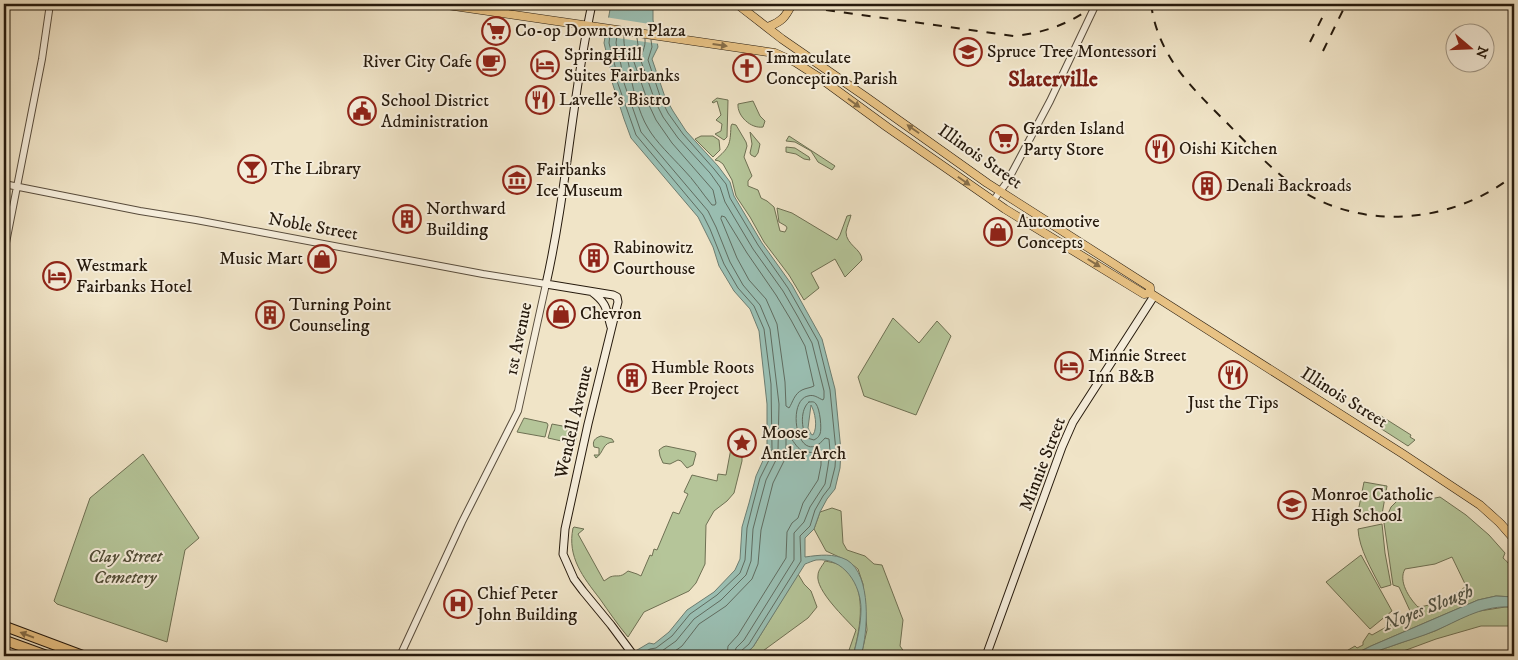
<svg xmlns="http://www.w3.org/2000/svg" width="1518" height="660" viewBox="0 0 1518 660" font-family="'IM FELL DW Pica',serif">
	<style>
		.green { fill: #b5c599; stroke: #6e7053; fill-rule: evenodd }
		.water { fill: #9abfb3; stroke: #6c7d71; fill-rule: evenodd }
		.pier { fill: #f0e4c7 }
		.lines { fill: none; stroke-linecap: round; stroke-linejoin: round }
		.shore { stroke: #606c60; stroke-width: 1 }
		.tertiary-casing { stroke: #584c3c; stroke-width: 8 }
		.secondary-casing { stroke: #261a0d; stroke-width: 9 }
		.primary-casing { stroke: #261a0d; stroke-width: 9 }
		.trunk-casing { stroke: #261a0d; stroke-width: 11 }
		.tertiary { stroke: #f5eddb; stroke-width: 6 }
		.secondary { stroke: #f5eddb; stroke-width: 7 }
		.primary { stroke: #e8c284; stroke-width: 8 }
		.trunk { stroke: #e8c284; stroke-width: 9 }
		.rail { stroke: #261a0d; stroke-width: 2; stroke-dasharray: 9 9; stroke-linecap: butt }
		.oneway { fill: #876e48 }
		.labels { text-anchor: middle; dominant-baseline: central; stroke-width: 4; stroke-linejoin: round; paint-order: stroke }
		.poi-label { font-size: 18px; fill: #261a0d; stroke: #f5eddb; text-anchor: start }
		.street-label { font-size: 18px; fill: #261a0d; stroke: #f5eddb }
		.park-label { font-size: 18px; font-style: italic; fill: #514d37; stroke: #f5eddb }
		.water-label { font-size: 19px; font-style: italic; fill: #4f5447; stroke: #f5eddb }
		.district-label { font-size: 22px; font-weight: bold; fill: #7a1f14; stroke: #f5eddb }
	</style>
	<rect width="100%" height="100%" fill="#f0e4c7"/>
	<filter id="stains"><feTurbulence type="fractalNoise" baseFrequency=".004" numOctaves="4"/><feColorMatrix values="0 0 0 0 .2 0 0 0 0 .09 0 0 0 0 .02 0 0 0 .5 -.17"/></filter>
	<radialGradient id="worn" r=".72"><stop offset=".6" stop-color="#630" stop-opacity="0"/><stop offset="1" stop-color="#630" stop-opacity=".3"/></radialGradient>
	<!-- green -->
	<path class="green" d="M717 98 728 100 727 137 724 140 715 134 721 131 722 124 716 120 721 115 717 101 713 103 712 102Z
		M753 101 760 116 765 121 763 127C751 129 737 116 738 104Z
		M732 124 736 125 746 142 747 146 744 157 752 176 748 181V186L758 190 761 198 767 201 774 207 780 231 785 232 787 228 786 226 779 222 777 208 792 213 837 240 840 235 847 216 851 215C850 220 847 226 846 232 846 245 862 249 862 260L845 277 835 259 811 273 819 288 804 300 789 275 764 242 750 217 736 196 732 180 723 164 719 161 715 160C730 147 730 145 731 126Z
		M750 132 760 144 758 153 755 157 751 155 750 153 752 144Z
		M701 136H713L719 140 720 150 713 157 695 139Z
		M789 136 835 166 832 170 818 162 811 151 795 142 786 141Z
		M786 147 795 148 809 157 810 160 804 159 796 154 786 152Z
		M893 318 919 343 937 321 951 336 916 415 864 396 858 377Z
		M1381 416 1411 435 1410 437 1415 440 1408 446 1380 428 1377 422Z
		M524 418 547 423 548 425 545 437 517 432Z
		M552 424 578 429 575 444 548 438Z
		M601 436 612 439 614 442C602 442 604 453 596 458L594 455H599V448L594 447C592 441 595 438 601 436Z
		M732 443 742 445V461L734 493 727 501 714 511 706 525 705 564 696 583 689 591 644 612 628 637C618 625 609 612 600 599 583 577 567 557 573 528L574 527 584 529 578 534 604 581C606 580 608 578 610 577 618 574 619 579 628 571L637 574 641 576 650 555 652 556 654 549 657 550 673 512 679 514 688 494 684 492 692 475 717 481 718 474 726 475Z
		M666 446 695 452 696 454 693 465 687 468 681 461 678 460 670 464 663 463 660 456 659 450 663 447Z
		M143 454 199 538 185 550 167 642 57 604 54 601 90 498Z
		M1364 482 1387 486 1381 520 1357 517Z
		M1420 496 1430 499 1440 497 1466 515 1489 535 1505 553 1503 558C1516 568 1514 582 1514 597L1496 596 1478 600 1371 646 1351 656H1338L1355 646 1357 648 1363 645V642L1369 633 1372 635 1411 613 1399 587 1393 585 1384 523 1391 507 1398 500 1407 497ZM1452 557 1466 586C1456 596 1432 606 1418 607 1409 598 1398 581 1405 569L1435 564Z
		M832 508 841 511 843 543 847 550 865 556 874 564 882 565 903 620 900 646 907 656H861L867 630 863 584 858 569 848 561 826 551 814 529 820 512Z
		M1382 524 1385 553 1391 585 1381 588C1372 570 1359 549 1358 529Z
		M1361 555 1392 611 1370 629 1326 582Z
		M825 561C830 562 836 563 840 565 870 584 860 629 853 656H847L856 630C846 619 815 590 818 575 818 570 823 565 825 561Z
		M798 574 804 584 811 591 817 607 808 618 756 656H743L753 647Z
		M1505 607H1514V626H1481L1436 639 1390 656H1365L1383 649 1435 631 1473 612Z"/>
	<!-- water -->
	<path class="water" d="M611 4H653V20L658 47 652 59 665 97 673 111 686 131 718 166 730 182 734 196 762 243 792 285 822 339 835 389 841 451 840 468 835 489 827 499 820 512 814 529 805 538V557C820 555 833 553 847 560 872 575 868 632 861 656H853C857 641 861 625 861 609 861 585 844 557 816 560 812 561 808 563 805 564L753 647 743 656H627L649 643 654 644 669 632 687 610 714 592 735 570 740 559 742 527 749 503 756 476 765 456 767 448V404L759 331 750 309 734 291 719 266 713 247 698 217 631 138 624 119 612 82 610 67 604 43ZM811 405C815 412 818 427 813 435L811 434 808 428Z
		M1496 596 1514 597V607C1483 605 1464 618 1437 630 1421 637 1405 641 1389 647 1373 652 1369 656 1351 656L1371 646 1478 600Z"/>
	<!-- pier -->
	<path class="pier" d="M605 17 656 25 660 44 603 36Z"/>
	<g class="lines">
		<!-- shore -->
		<path class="shore" d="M610 34 609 43 615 66 617 81 636 135 703 215 710 229 724 264 738 288 754 306 764 329 771 384 772 449 770 458 760 478 753 504 747 528 745 560 740 573 717 595 690 614 672 636 656 648 650 649 639 655
			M617 35 616 43 621 65 623 80 641 132 708 211 716 227 730 262 743 285 760 305 770 329 779 404 778 450 776 460 766 480 759 506 753 529 751 561 746 575 721 600 694 619 676 641 659 653 649 656
			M624 36C623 46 627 56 629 66 631 83 639 114 648 128 655 141 673 158 683 169 694 180 702 193 712 205H715L716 203 713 190 672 143 656 120 649 105 634 62 635 54 638 45 637 38
			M645 39C646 48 641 52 641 61L655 101 663 117 678 138 710 173 720 187 725 202 753 249 783 291 798 317 812 343 824 391V398L823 400C818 398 814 394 808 396 785 401 798 471 825 438L829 439 830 451 828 466 825 484 810 507 804 522 794 533V560L744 640 736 648 734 656
			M651 40 652 47 648 60 661 99 668 113 683 134 714 169 726 184 730 198 758 245 788 288 818 341 830 390 836 451 835 467 830 487 823 496 815 510 810 526 800 536 801 561 749 644 741 651 740 656
			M722 216 725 217 747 253 776 295 791 320 805 346 814 386C810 388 806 388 802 390 794 394 793 402 789 408L786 406 785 382 777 324 766 299 749 280 737 258 721 219Z
			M809 402C812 402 814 401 816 404 820 409 822 429 820 434 818 438 817 438 814 440L807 438C801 429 800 409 809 402Z
			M668 656 682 646 699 624 726 606 752 579 758 564 761 530 773 483 784 461 786 449V437L789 435C802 455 800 450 821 454V465L818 480 803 503 798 518 792 523 787 532 786 558 738 635 728 646 727 656"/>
		<defs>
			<path id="tertiary" d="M4 184 140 211 196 220 483 274 546 284 518 411 462 522 400 656
				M993 201 1007 182 1050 101 1096 4
				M4 253 42 59 50 4"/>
			<path id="secondary" d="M592 4C572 96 567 191 546 284L613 295 617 297 618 302 588 424 565 529 563 554 574 579 583 591 611 625 634 656
				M592 292C608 304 606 310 611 327
				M986 656 1062 447 1073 422 1154 296"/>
			<path id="primary" d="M440 4 775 53 795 62 820 78 887 127 1005 209 1144 294 1150 293 1403 454 1480 505 1500 523 1514 539
				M737 4 782 39 866 97 987 183 1150 287V293
				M768 27C782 21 785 18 792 4"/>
			<path id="trunk" d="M4 626 84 656
				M4 640 48 656"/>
		</defs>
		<!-- tertiary casing -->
		<use href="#tertiary" class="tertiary-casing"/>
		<!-- secondary casing -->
		<use href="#secondary" class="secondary-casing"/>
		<!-- primary casing -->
		<use href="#primary" class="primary-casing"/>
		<!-- trunk casing -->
		<use href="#trunk" class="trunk-casing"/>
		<!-- tertiary -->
		<use href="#tertiary" class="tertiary"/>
		<!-- secondary -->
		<use href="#secondary" class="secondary"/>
		<!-- primary -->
		<use href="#primary" class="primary"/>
		<!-- trunk -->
		<use href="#trunk" class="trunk"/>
		<!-- rail -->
		<path class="rail" d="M1151 4C1158 55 1189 85 1224 120 1247 143 1271 170 1299 189 1364 232 1454 223 1514 175
			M826 10 1014 36C1045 33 1072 23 1096 4
			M1310 42 1329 4
			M1323 51 1346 4"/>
	</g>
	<!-- one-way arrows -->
	<defs><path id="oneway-solid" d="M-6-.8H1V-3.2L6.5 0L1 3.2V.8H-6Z" transform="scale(1.25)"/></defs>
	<g class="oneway">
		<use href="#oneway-solid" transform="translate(720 45) rotate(8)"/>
		<use href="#oneway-solid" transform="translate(854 103) rotate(36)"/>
		<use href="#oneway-solid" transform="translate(913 129) rotate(-145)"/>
		<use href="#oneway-solid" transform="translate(964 181) rotate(35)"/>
		<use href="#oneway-solid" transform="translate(1094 263) rotate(32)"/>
		<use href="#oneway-solid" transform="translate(27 635) rotate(-159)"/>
	</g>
	<!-- icons -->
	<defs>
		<symbol id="supermarket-ring" viewBox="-11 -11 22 22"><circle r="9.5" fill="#f5eddb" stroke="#8f2418" stroke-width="1.5"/><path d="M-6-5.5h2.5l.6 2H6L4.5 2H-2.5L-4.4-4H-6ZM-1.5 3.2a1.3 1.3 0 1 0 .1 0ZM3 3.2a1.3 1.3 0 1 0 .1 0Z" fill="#8f2418"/></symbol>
		<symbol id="school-ring" viewBox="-11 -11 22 22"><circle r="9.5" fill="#f5eddb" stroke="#8f2418" stroke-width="1.5"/><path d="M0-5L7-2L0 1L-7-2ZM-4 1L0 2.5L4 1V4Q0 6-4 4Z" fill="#8f2418"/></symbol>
		<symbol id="cafe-ring" viewBox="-11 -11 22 22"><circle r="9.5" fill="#f5eddb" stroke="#8f2418" stroke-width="1.5"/><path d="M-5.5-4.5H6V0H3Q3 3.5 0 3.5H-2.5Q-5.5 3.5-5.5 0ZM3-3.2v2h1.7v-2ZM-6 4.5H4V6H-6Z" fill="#8f2418"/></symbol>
		<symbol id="hotel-ring" viewBox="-11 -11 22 22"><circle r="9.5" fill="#f5eddb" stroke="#8f2418" stroke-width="1.5"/><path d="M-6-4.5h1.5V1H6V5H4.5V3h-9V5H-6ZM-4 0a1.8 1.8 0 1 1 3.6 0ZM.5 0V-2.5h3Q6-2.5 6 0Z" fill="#8f2418"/></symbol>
		<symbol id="church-ring" viewBox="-11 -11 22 22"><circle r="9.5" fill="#f5eddb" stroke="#8f2418" stroke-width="1.5"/><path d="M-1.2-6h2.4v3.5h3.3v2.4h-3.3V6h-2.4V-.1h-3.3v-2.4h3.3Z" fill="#8f2418"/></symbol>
		<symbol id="restaurant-ring" viewBox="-11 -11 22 22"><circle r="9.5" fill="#f5eddb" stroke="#8f2418" stroke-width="1.5"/><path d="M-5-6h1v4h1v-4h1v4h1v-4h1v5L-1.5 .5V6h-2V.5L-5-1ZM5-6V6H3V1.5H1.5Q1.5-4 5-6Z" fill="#8f2418"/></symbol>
		<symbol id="civic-ring" viewBox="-11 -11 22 22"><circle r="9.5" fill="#f5eddb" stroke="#8f2418" stroke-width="1.5"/><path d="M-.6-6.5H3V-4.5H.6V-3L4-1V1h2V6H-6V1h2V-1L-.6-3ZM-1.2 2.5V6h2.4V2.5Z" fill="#8f2418"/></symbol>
		<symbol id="bar-ring" viewBox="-11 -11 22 22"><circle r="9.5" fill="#f5eddb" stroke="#8f2418" stroke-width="1.5"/><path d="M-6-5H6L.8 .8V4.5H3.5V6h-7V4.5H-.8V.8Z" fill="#8f2418"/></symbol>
		<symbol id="museum-ring" viewBox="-11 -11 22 22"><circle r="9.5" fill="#f5eddb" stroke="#8f2418" stroke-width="1.5"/><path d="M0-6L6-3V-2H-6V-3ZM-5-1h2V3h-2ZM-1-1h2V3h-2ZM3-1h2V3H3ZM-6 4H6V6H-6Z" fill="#8f2418"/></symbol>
		<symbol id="building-ring" viewBox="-11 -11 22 22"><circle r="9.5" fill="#f5eddb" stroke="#8f2418" stroke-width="1.5"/><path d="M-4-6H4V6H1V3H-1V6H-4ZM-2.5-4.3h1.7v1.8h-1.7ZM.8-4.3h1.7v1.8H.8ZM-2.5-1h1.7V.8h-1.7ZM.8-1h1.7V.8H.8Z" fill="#8f2418"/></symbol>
		<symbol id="shop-ring" viewBox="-11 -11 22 22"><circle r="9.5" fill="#f5eddb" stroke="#8f2418" stroke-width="1.5"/><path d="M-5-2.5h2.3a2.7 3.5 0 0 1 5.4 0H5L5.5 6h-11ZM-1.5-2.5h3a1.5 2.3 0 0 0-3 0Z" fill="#8f2418"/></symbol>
		<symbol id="sight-ring" viewBox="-11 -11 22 22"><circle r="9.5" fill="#f5eddb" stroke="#8f2418" stroke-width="1.5"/><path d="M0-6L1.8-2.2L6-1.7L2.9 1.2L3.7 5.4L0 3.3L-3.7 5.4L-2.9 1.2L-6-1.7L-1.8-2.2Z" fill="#8f2418"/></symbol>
		<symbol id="hospital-ring" viewBox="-11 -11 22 22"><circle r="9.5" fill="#f5eddb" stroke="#8f2418" stroke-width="1.5"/><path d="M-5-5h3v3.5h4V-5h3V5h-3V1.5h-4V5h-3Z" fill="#8f2418"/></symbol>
	</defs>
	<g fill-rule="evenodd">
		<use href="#supermarket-ring" x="480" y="15" width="32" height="32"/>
		<use href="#school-ring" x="952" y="36" width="32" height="32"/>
		<use href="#cafe-ring" x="475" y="46" width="32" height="32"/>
		<use href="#hotel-ring" x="529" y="49" width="32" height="32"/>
		<use href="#church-ring" x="731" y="52" width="32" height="32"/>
		<use href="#restaurant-ring" x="524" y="84" width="32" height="32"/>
		<use href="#civic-ring" x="346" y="95" width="32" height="32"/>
		<use href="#supermarket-ring" x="988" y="123" width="32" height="32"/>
		<use href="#restaurant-ring" x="1144" y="133" width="32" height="32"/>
		<use href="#bar-ring" x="236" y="153" width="32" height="32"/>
		<use href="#museum-ring" x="501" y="164" width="32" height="32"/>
		<use href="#building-ring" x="1191" y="170" width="32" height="32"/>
		<use href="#building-ring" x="391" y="203" width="32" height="32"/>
		<use href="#shop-ring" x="982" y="216" width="32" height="32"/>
		<use href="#building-ring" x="578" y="242" width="32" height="32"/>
		<use href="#shop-ring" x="306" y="243" width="32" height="32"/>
		<use href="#hotel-ring" x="41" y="260" width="32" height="32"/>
		<use href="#shop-ring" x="545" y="298" width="32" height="32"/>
		<use href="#building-ring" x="254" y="299" width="32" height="32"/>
		<use href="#hotel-ring" x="1053" y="350" width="32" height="32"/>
		<use href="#restaurant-ring" x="1217" y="359" width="32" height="32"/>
		<use href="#building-ring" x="616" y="362" width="32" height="32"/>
		<use href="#sight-ring" x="726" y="427" width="32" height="32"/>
		<use href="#school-ring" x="1276" y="489" width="32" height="32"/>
		<use href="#hospital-ring" x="442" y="588" width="32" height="32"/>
	</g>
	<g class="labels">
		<!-- poi labels -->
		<g class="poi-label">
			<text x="515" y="31">Co-op Downtown Plaza</text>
			<text x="987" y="52">Spruce Tree Montessori</text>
			<text x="564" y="55">SpringHill<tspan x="564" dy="21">Suites Fairbanks</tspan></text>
			<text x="766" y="58">Immaculate<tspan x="766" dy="21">Conception Parish</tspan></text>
			<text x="472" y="62" text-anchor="end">River City Cafe</text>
			<text x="559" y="100">Lavelle's Bistro</text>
			<text x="381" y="101">School District<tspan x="381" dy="21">Administration</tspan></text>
			<text x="1023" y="129">Garden Island<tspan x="1023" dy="21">Party Store</tspan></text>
			<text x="1179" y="149">Oishi Kitchen</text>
			<text x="271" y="169">The Library</text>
			<text x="536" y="170">Fairbanks<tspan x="536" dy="21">Ice Museum</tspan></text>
			<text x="1226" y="186">Denali Backroads</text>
			<text x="426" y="209">Northward<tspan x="426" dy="21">Building</tspan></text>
			<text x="1017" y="222">Automotive<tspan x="1017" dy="21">Concepts</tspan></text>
			<text x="613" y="248">Rabinowitz<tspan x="613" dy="21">Courthouse</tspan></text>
			<text x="303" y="259" text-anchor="end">Music Mart</text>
			<text x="76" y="266">Westmark<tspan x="76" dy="21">Fairbanks Hotel</tspan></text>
			<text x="289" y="305">Turning Point<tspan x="289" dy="21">Counseling</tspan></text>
			<text x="580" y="314">Chevron</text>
			<text x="1088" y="356">Minnie Street<tspan x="1088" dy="21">Inn B&amp;B</tspan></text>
			<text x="651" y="368">Humble Roots<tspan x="651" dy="21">Beer Project</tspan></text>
			<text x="1233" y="403" text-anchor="middle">Just the Tips</text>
			<text x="761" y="433">Moose<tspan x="761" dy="21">Antler Arch</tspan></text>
			<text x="1311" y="495">Monroe Catholic<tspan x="1311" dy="21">High School</tspan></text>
			<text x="477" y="594">Chief Peter<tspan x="477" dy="21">John Building</tspan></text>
		</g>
		<!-- street labels -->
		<g class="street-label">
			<text transform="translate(980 157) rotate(35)">Illinois Street</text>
			<text transform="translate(313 227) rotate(10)">Noble Street</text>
			<text transform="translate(519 339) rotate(-78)">1st Avenue</text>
			<text transform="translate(1344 398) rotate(32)">Illinois Street</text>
			<text transform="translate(574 422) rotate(-77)">Wendell Avenue</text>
			<text transform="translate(1043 464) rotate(-69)">Minnie Street</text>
		</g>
		<!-- park labels -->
		<g class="park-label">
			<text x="125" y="557">Clay Street<tspan x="125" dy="21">Cemetery</tspan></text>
		</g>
		<!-- water labels -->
		<g class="water-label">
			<text transform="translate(1428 608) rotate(-22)">Noyes Slough</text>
		</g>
		<!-- district labels -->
		<g class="district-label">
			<text x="1053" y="79">Slaterville</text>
		</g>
	</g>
	<!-- margin -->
	<rect width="1518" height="660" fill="none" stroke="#f0e4c7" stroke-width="20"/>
	<rect x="5" y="5" width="1508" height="650" fill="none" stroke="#261a0d" stroke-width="2.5"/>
	<rect x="10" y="10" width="1498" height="640" fill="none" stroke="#261a0d"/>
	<!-- north arrow -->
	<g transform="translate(1470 48) rotate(109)"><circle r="24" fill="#f5eddb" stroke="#a29989"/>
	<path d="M0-4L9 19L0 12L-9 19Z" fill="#8f2418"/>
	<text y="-8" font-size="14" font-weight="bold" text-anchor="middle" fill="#261a0d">N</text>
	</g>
	<rect width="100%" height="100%" filter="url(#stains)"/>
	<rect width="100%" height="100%" fill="url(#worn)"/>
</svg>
